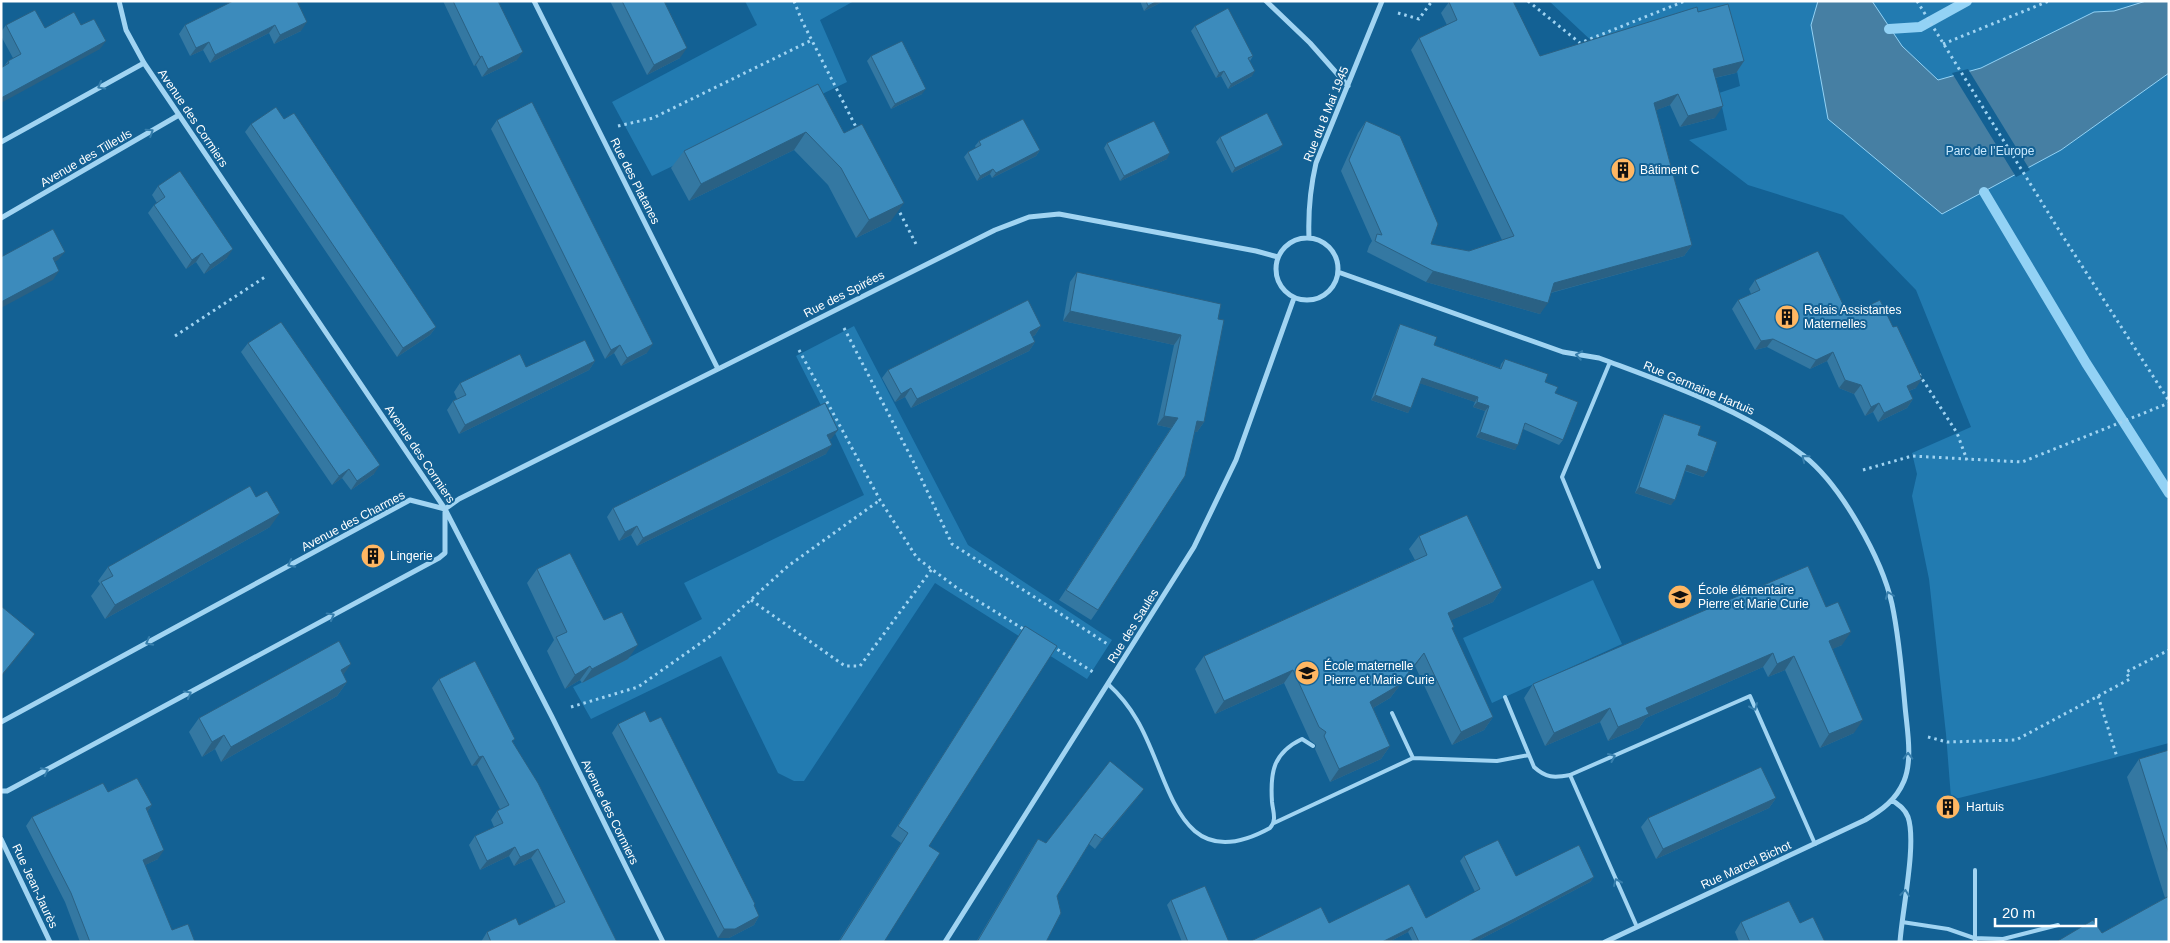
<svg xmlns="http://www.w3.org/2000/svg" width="2170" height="943" viewBox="0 0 2170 943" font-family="Arial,sans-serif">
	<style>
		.green { fill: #227bb1 }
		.water { fill: #467fa3; stroke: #93d2f5 }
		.pier { fill: #136194 }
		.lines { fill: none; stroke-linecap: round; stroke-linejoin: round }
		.stream { stroke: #93d2f5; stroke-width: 10 }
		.path { stroke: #a1d4f2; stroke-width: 3; stroke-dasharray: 2.5 4; stroke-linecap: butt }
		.lane { stroke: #a1d4f2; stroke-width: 4 }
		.street { stroke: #a1d4f2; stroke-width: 5 }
		.wall { fill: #3478a2 }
		.shaded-wall { fill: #2a6184 }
		.building { fill: #3c8bbc; stroke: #2a6184 }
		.oneway { stroke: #367eac }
		.labels { text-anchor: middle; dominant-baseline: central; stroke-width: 4; stroke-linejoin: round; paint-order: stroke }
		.street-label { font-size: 12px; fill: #fff; stroke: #136194 }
		.park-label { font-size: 12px; fill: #c9e9fd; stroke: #136194 }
		.poi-label { font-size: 12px; fill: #fff; stroke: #136194; text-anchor: start }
	</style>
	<rect width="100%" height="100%" fill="#136194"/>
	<!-- green -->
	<path class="green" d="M745 1H854L820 20 847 82 652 176 612 102 757 25Z
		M1549 1H2169V743L2043 777 1959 798H1951L1946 734 1929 579 1912 496 1917 474 1912 453 1971 427 1916 290 1843 215 1748 185 1689 140 1727 130 1719 93 1740 86 1725 12 1613 61Z
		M854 326 968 545 1112 640 1087 679 935 583 804 781H794L778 773 721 656 591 719 573 687 702 619 684 583 864 495 834 431 796 356Z
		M1593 580 1622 644 1492 703 1463 638Z"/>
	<!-- water -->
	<path class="water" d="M1818 1H1872L1902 46 1938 80 1981 68 2094 12 2114 11 2146 1H2169V73L2061 150 1942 214 1828 119 1811 25Z"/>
	<!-- pier -->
	<path class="pier" d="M1968 69 2030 170 2016 177 1952 73Z"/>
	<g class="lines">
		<!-- stream -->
		<path class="stream" d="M1889 29 1920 27 1967 1
			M1984 192 2086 363 2169 493"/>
		<!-- path -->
		<path class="path" d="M794 1 802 21 858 131
			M1528 1 1580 43 1685 1
			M1917 1 2062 235 2169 401
			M1398 13 1419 19 1432 1
			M1943 44 2049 1
			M618 126 653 118 812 40
			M897 207 917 246
			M844 328 913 461 952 544 1109 645
			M175 336 265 277
			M799 350 880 500 917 558 957 588 1025 630
			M1919 374 1957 433 1967 460
			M1863 470 1912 456 2022 462 2169 403
			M751 600 845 666H860L932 569
			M1052 646 1093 672
			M2098 696 2117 757
			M571 707 638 687 712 635 788 566 880 500
			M1928 737 1947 742 2016 740 2130 679 2126 672 2169 650"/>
		<!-- lane -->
		<path class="lane" d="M1599 567 1562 477 1610 362
			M1108 684C1120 695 1129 706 1137 720 1171 777 1176 880 1270 828 1277 820 1273 812 1272 802 1270 772 1273 753 1302 739L1313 746
			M1505 697 1534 767C1546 778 1554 778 1570 775
			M1392 713 1413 758
			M1274 823 1413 758 1497 761 1529 755
			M1902 922 1948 929 1974 938 2003 939 2058 925
			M1637 927 1570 775 1750 696 1815 844
			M1975 942V870"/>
		<!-- street -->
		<path class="street" d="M119 1 126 30 144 63 445 509 552 717 663 942
			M534 1 718 369
			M1266 1 1310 43 1348 86
			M1 142 144 63
			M1 218 179 115
			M1276 269a31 31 0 1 1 62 0a31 31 0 1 1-62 0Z
			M1309 238C1308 212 1310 189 1316 163L1382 1
			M1338 272 1563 352 1599 358 1610 362C1677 387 1747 412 1804 456 1841 485 1882 559 1892 604 1899 637 1902 672 1905 706 1907 729 1913 759 1904 781 1896 800 1882 810 1865 820L1605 942
			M445 509 459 499 995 230 1029 217 1059 214 1256 251 1278 257
			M1 722 410 500 445 509
			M1 791H7L439 558 445 553V512
			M1892 800C1899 805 1905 809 1908 817 1917 843 1902 911 1900 942
			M1 839 50 942
			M945 942 1194 547 1236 460 1294 298"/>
	</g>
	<!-- wall -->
	<path class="wall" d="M443 1H498L517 60 482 77 476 65 474 66Z
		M610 1H664L680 58 647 75Z
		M1140 1H1164L1144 11Z
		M1449 2 1540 56 1698 12 1744 61 1736 73 1715 78V118L1680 127 1670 105 1656 110 1692 245 1684 256 1551 293 1540 314 1426 282 1367 252 1369 246 1372 241 1341 171 1358 133 1366 121 1431 244 1469 251 1502 240 1411 50 1419 38 1447 25 1441 13Z
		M298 4 301 31 274 44 269 33 210 63 203 50 190 56 179 34 185 25Z
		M6 25 45 28 81 25 100 49 4 66 8 61 13 58 1 36V32Z
		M1195 26 1253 56 1250 61 1252 76 1228 89 1221 76 1216 78 1191 31Z
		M871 56 922 94 891 109 867 61Z
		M818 84 891 221 856 238 828 185 794 150 689 201 671 168 684 151Z
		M284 119 436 327 430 335 397 357 245 132 251 124Z
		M497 120 647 353 621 366 614 353 605 359 491 129Z
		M1220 137 1279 150 1232 173 1216 142Z
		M979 141 1040 150 1036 156 992 178 990 174 977 181 964 157 968 152 976 148 975 146Z
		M1107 143 1167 159 1120 181 1104 148Z
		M158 186 227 258 204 274 196 262 186 269 148 213 154 205 157 203 152 195Z
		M1077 272 1218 319 1204 422 1197 432H1195L1098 610 1091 620 1059 600 1171 428 1157 425 1174 345 1063 321 1070 282Z
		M1755 280 1848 315 1916 388 1909 391 1913 399 1907 408 1878 422 1873 412 1865 416 1854 394 1839 388 1827 361 1810 369 1767 347 1755 350 1732 309 1738 300 1751 294 1749 289Z
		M1400 324 1434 345 1500 368 1501 364 1505 359 1545 382 1555 393 1563 440 1559 445 1523 429 1515 450 1476 437 1485 411 1473 407 1475 402 1420 383 1408 413 1371 400 1397 330Z
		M1041 326 1035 335 1032 337 1035 342 1029 351 911 408 905 397 895 402 882 378 888 370Z
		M248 343 374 474 351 490 342 478 332 485 241 352Z
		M595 361 589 370 459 434 447 410 453 401 457 399 454 392 460 383 526 367Z
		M1664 414 1698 435 1707 472 1703 477 1685 471 1671 505 1635 493 1661 419Z
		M832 438 829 440 826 454 637 546 631 535 619 541 607 517 613 508Z
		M270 527 105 619 91 596 100 584 98 581 108 567Z
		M1419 536 1502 588 1493 602 1451 620 1452 630 1493 717 1484 730 1452 745 1415 666 1390 698 1373 708 1390 746 1381 759 1330 782 1315 749 1316 745 1310 740 1284 683 1215 714 1195 669 1204 656 1415 560 1409 549Z
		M1808 566 1842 645 1832 649 1854 733 1820 748 1785 670 1768 677 1763 667 1646 718 1639 728 1608 741 1600 722 1545 746 1524 698 1533 684Z
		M537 569 604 620 628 659 582 683 580 680 565 689 547 651 554 640 527 583Z
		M1025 626 929 846 884 942H838L901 843 891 836Z
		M343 675 347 682 337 696 221 762 215 749 202 757 189 732 199 718Z
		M439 679 513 742 617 942H481L487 932 519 925 556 907 531 858 514 866 509 856 480 870 469 845 475 836 494 827 491 820 497 811 500 809 477 765 472 766 432 688Z
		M650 722 755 904 754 906 759 916 754 925 729 938H718L612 733 618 724Z
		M2169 750V942L2102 933 2165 898 2127 777 2139 759Z
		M1144 789 1137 798 1095 849 1089 844 1057 896 1046 942H976L1032 848 1038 839 1046 843Z
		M1776 798 1769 808 1656 859 1641 827 1648 818Z
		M152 805 147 812 158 859 145 865 172 930 195 942H80L65 902 26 826 32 817Z
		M1464 856 1516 876 1594 877 1590 882 1510 924 1475 942H1413L1408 932 1389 942H1249L1329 923 1426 918 1475 892 1460 861Z
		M1171 900 1229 942H1182L1167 905Z
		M1741 922 1800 923 1825 942H1739L1735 932Z"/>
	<!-- shaded-wall -->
	<path class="shaded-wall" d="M295 1H304L290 8Z
		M1157 1H1164L1144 11 1148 6Z
		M307 22 301 31 274 44 280 35Z
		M275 25 269 33 210 63 215 55Z
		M106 41 100 49 1 103V98Z
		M209 42 203 50 190 56 196 48Z
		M687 48 680 58 647 75 654 65Z
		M523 52 517 60 482 77 488 69Z
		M482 56 476 65 474 66 480 57Z
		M1744 61 1736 73 1705 80 1713 69Z
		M1224 71 1221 76 1216 78 1219 73Z
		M1255 71 1252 76 1228 89 1231 84Z
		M926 89 922 94 891 109 895 104Z
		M1678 94 1670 105 1646 114 1654 103Z
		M1723 106 1715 118 1680 127 1688 116Z
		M806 132 794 150 689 201 701 184Z
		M1283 145 1279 150 1232 173 1235 168Z
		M1040 150 1036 156 992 178 996 173Z
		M1170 153 1167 159 1120 181 1124 176Z
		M993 169 990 174 977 181 980 176Z
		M904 203 891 221 856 238 869 220Z
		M1692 245 1684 256 1546 294 1554 283Z
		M233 249 227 258 204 274 210 265Z
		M65 252 58 260 46 267 53 258Z
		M202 253 196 262 186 269 192 260Z
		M59 271 53 280 1 308V302Z
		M1433 271 1548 303 1540 314 1426 282Z
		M1070 311 1181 335 1174 345 1063 321Z
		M1041 326 1035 335 1024 341 1030 332Z
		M436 327 430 335 397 357 403 348Z
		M1773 339 1767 347 1755 350 1761 341Z
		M1035 342 1029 351 911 408 917 399Z
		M653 344 647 353 621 366 627 358Z
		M620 345 614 353 605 359 611 350Z
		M1833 352 1827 361 1810 369 1816 360Z
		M595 361 589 370 459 434 465 425Z
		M1422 378 1478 397 1475 402 1419 383Z
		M1922 379 1916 388 1901 394 1907 386Z
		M1845 380 1861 385 1854 394 1839 388Z
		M911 388 905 397 895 402 901 394Z
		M1375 395 1411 408 1408 413 1371 400Z
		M1913 399 1907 408 1878 422 1884 413Z
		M1477 402 1489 406 1485 411 1473 407Z
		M1879 403 1873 412 1865 416 1871 407Z
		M1164 416 1178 418 1171 428 1157 425Z
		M1197 421 1204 422 1197 432 1190 431Z
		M838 430 832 438 821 444 827 435Z
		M1480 432 1518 445 1515 450 1476 437Z
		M832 445 826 454 637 546 643 538Z
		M380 465 374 474 351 490 357 481Z
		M1687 465 1707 472 1703 477 1684 470Z
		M349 469 342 478 332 485 339 476Z
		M1639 487 1675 500 1671 505 1635 493Z
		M280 513 270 527 105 619 115 605Z
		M637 526 631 535 619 541 625 532Z
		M1502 588 1493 602 1438 626 1448 613Z
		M1851 632 1842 645 1819 655 1829 641Z
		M35 634 29 643 1 677V676Z
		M638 645 628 659 582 683 592 669Z
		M1424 653 1415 666 1390 698 1361 715 1370 702Z
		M1773 653 1763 667 1646 718 1639 728 1608 741 1618 727 1646 708Z
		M1794 656 1785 670 1768 677 1777 664Z
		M351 664 341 678V670Z
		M590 666 580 680 565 689 575 675Z
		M1293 670 1284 683 1215 714 1224 701Z
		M347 682 337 696 221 762 231 747Z
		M1610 708 1600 722 1545 746 1554 733Z
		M1493 717 1484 730 1452 745 1461 732Z
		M1863 720 1854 733 1820 748 1829 734Z
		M224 735 215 749 202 757 212 742Z
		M1390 746 1381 759 1330 782 1339 769Z
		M483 756 477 765 472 766 479 757Z
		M1144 789 1137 798 1095 849 1102 839Z
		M1776 798 1769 808 1656 859 1663 849Z
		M152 805 146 814V808Z
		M515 847 509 856 480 870 487 861Z
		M538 849 531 858 514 866 520 857Z
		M164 850 158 859 137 869 143 860Z
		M1594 877 1590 882 1510 924 1475 942H1468Z
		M759 916 754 925 729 938H718L724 929Z
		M1412 927 1408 932 1389 942H1382Z"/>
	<!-- building -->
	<path class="building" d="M233 1H297L307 22 280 35 275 25 215 55 209 42 196 48 185 25Z
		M453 1H498L523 52 488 69 482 56 480 57Z
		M622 1H664L687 48 654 65Z
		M1146 1H1157L1148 6Z
		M1451 1H1513L1540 56 1697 7 1698 12 1728 4 1744 61 1713 69 1723 106 1688 116 1678 94 1654 103 1692 245 1554 283 1548 303 1433 271 1375 241 1377 234 1382 235 1349 160 1366 121 1400 136 1438 224 1431 244 1469 251 1514 236 1419 38 1457 20 1449 2Z
		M1228 8 1253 56 1248 58 1255 71 1231 84 1224 71 1219 73 1195 26Z
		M35 10 45 28 74 12 81 25 94 19 106 41 1 98V68L9 63 8 61 21 54 6 25Z
		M902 41 926 89 895 104 871 56Z
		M818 84 844 133 862 124 904 203 869 220 841 168 806 132 701 184 684 151Z
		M532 102 653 344 627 358 620 345 611 350 497 120Z
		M276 107 284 119 294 113 436 327 403 348 251 124Z
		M1267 113 1283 145 1235 168 1220 137Z
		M1023 119 1040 150 996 173 993 169 980 176 968 152 981 145 979 141Z
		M1154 121 1170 153 1124 176 1107 143Z
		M180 171 233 249 210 265 202 253 192 260 154 205 165 197 158 186Z
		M53 229 65 252 53 258 59 271 1 302V257Z
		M1818 251 1848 315 1880 300 1893 327 1897 326 1922 379 1907 386 1913 399 1884 413 1879 403 1871 407 1861 385 1845 380 1833 352 1816 360 1773 339 1761 341 1738 300 1760 290 1755 280Z
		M1077 272 1221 304 1218 319 1224 320 1204 422 1197 421 1185 476 1098 610 1066 590 1178 418 1164 416 1181 335 1070 311Z
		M1028 300 1041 326 1030 332 1035 342 917 399 911 388 901 394 888 370Z
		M281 322 380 465 357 481 349 469 339 476 248 343Z
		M1400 324 1437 337 1434 345 1501 369 1505 359 1548 374 1545 382 1558 387 1555 393 1578 402 1563 440 1525 423 1518 445 1480 432 1489 406 1477 402 1478 397 1422 378 1411 408 1375 395Z
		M585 340 595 361 465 425 453 401 466 395 460 383 520 354 526 367Z
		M825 403 838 430 827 435 832 445 643 538 637 526 625 532 613 508Z
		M1664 414 1701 426 1698 435 1717 442 1707 472 1687 465 1675 500 1639 487Z
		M250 486 256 497 267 491 280 513 115 605 101 582 113 576 108 567Z
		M1467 515 1502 588 1448 613 1454 627 1452 628 1493 717 1461 732 1424 653 1399 685 1370 702 1390 746 1339 769 1324 736 1326 732 1319 727 1293 670 1224 701 1204 656 1427 555 1419 536Z
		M570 553 604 620 622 612 638 645 592 669 590 666 575 675 556 637 567 632 537 569Z
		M1808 566 1826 607 1838 602 1851 632 1829 641 1863 720 1829 734 1794 656 1777 664 1773 653 1646 708 1649 714 1618 727 1610 708 1554 733 1533 684Z
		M1 606 35 634 1 676Z
		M1025 626 1057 646 929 846 940 853 884 942H839L908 833 898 826Z
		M339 641 351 664 341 670 347 682 231 747 224 735 212 742 199 718Z
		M475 661 515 739 512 741 538 783 617 942H491L487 932 516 918 519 925 565 902 538 849 520 857 515 847 487 861 475 836 503 823 497 811 509 805 483 756 479 757 439 679Z
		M645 711 650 722 661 717 755 904 754 905 759 916 735 929H724L618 724Z
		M2169 750V854L2139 759Z
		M1110 761 1144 789 1102 839 1095 834 1057 896 1061 913 1046 942H977L1038 839 1046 843Z
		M1761 767 1776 798 1663 849 1648 818Z
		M137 778 152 805 146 808 164 850 143 860 172 930 188 924 195 942H90L71 893 32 817 103 783 108 792Z
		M1498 840 1516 876 1579 845 1594 877 1514 919 1468 942H1419L1412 927 1382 942H1249L1321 907 1329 923 1409 884 1426 918 1480 889 1464 856Z
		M1205 886 1229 942H1188L1171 900Z
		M2169 896V942H2056L2093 920 2102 933Z
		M1789 901 1800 923 1813 917 1825 942H1750L1741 922Z"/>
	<!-- one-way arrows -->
	<defs><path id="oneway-chevron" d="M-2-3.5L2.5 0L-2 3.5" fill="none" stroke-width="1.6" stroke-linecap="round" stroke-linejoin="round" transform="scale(1.25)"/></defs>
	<g class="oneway">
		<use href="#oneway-chevron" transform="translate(101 86) rotate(151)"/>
		<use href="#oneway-chevron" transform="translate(150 132) rotate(-33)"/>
		<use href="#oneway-chevron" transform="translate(1579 355) rotate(-171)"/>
		<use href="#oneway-chevron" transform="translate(1805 458) rotate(-140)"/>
		<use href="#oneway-chevron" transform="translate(291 564) rotate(152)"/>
		<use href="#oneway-chevron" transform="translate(1889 595) rotate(-111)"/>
		<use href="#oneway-chevron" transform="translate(331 616) rotate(-29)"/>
		<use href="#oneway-chevron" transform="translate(149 642) rotate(152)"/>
		<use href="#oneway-chevron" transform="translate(188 694) rotate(-29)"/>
		<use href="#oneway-chevron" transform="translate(1754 707) rotate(66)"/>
		<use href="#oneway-chevron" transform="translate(1908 756) rotate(-89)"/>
		<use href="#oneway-chevron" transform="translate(1612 757) rotate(-24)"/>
		<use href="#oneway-chevron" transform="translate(45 771) rotate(-28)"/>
		<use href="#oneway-chevron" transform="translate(1617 882) rotate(-114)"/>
		<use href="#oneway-chevron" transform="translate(1905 893) rotate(-83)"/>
	</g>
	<!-- icons -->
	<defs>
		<symbol id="building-disc" viewBox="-11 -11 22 22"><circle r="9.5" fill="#ffb763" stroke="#136194"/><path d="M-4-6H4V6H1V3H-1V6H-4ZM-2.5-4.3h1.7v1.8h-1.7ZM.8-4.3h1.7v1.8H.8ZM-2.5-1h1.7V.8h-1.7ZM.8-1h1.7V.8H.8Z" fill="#111"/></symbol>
		<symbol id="school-disc" viewBox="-11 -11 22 22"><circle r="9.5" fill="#ffb763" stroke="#136194"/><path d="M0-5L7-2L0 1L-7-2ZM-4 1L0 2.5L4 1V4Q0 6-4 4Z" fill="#111"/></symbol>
	</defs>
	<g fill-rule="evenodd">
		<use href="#building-disc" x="1609" y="156" width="28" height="28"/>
		<use href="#building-disc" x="1773" y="303" width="28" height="28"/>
		<use href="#building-disc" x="359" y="542" width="28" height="28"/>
		<use href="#school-disc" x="1666" y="583" width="28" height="28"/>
		<use href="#school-disc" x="1293" y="659" width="28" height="28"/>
		<use href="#building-disc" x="1934" y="793" width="28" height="28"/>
	</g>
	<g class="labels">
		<!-- street labels -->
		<g class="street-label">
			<text transform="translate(1326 114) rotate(-68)">Rue du 8 Mai 1945</text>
			<text transform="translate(193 118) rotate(56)">Avenue des Cormiers</text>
			<text transform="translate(86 158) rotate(-30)">Avenue des Tilleuls</text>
			<text transform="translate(635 181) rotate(63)">Rue des Platanes</text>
			<text transform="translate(844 294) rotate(-27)">Rue des Spirées</text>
			<text transform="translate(1699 388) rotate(23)">Rue Germaine Hartuis</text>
			<text transform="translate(420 454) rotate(56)">Avenue des Cormiers</text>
			<text transform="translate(353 521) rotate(-28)">Avenue des Charmes</text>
			<text transform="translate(1133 626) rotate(-58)">Rue des Saules</text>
			<text transform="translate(610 812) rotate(64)">Avenue des Cormiers</text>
			<text transform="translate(1746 865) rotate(-25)">Rue Marcel Bichot</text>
			<text transform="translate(35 886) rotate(65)">Rue Jean-Jaurès</text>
		</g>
		<!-- park labels -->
		<g class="park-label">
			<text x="1990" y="151">Parc de l’Europe</text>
		</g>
		<!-- poi labels -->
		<g class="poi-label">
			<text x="1640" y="170">Bâtiment C</text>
			<text x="1804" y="310">Relais Assistantes<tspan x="1804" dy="14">Maternelles</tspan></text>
			<text x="390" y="556">Lingerie</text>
			<text x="1698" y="590">École élémentaire<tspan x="1698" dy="14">Pierre et Marie Curie</tspan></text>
			<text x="1324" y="666">École maternelle<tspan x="1324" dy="14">Pierre et Marie Curie</tspan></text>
			<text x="1966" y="807">Hartuis</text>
		</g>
	</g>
	<!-- border -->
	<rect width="2170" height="943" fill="none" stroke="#ffffff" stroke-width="5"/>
	<!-- scale -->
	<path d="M1995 918v8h101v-8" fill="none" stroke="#ffffff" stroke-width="2.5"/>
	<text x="2002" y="918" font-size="15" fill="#ffffff" stroke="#136194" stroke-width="4" paint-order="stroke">20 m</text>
</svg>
